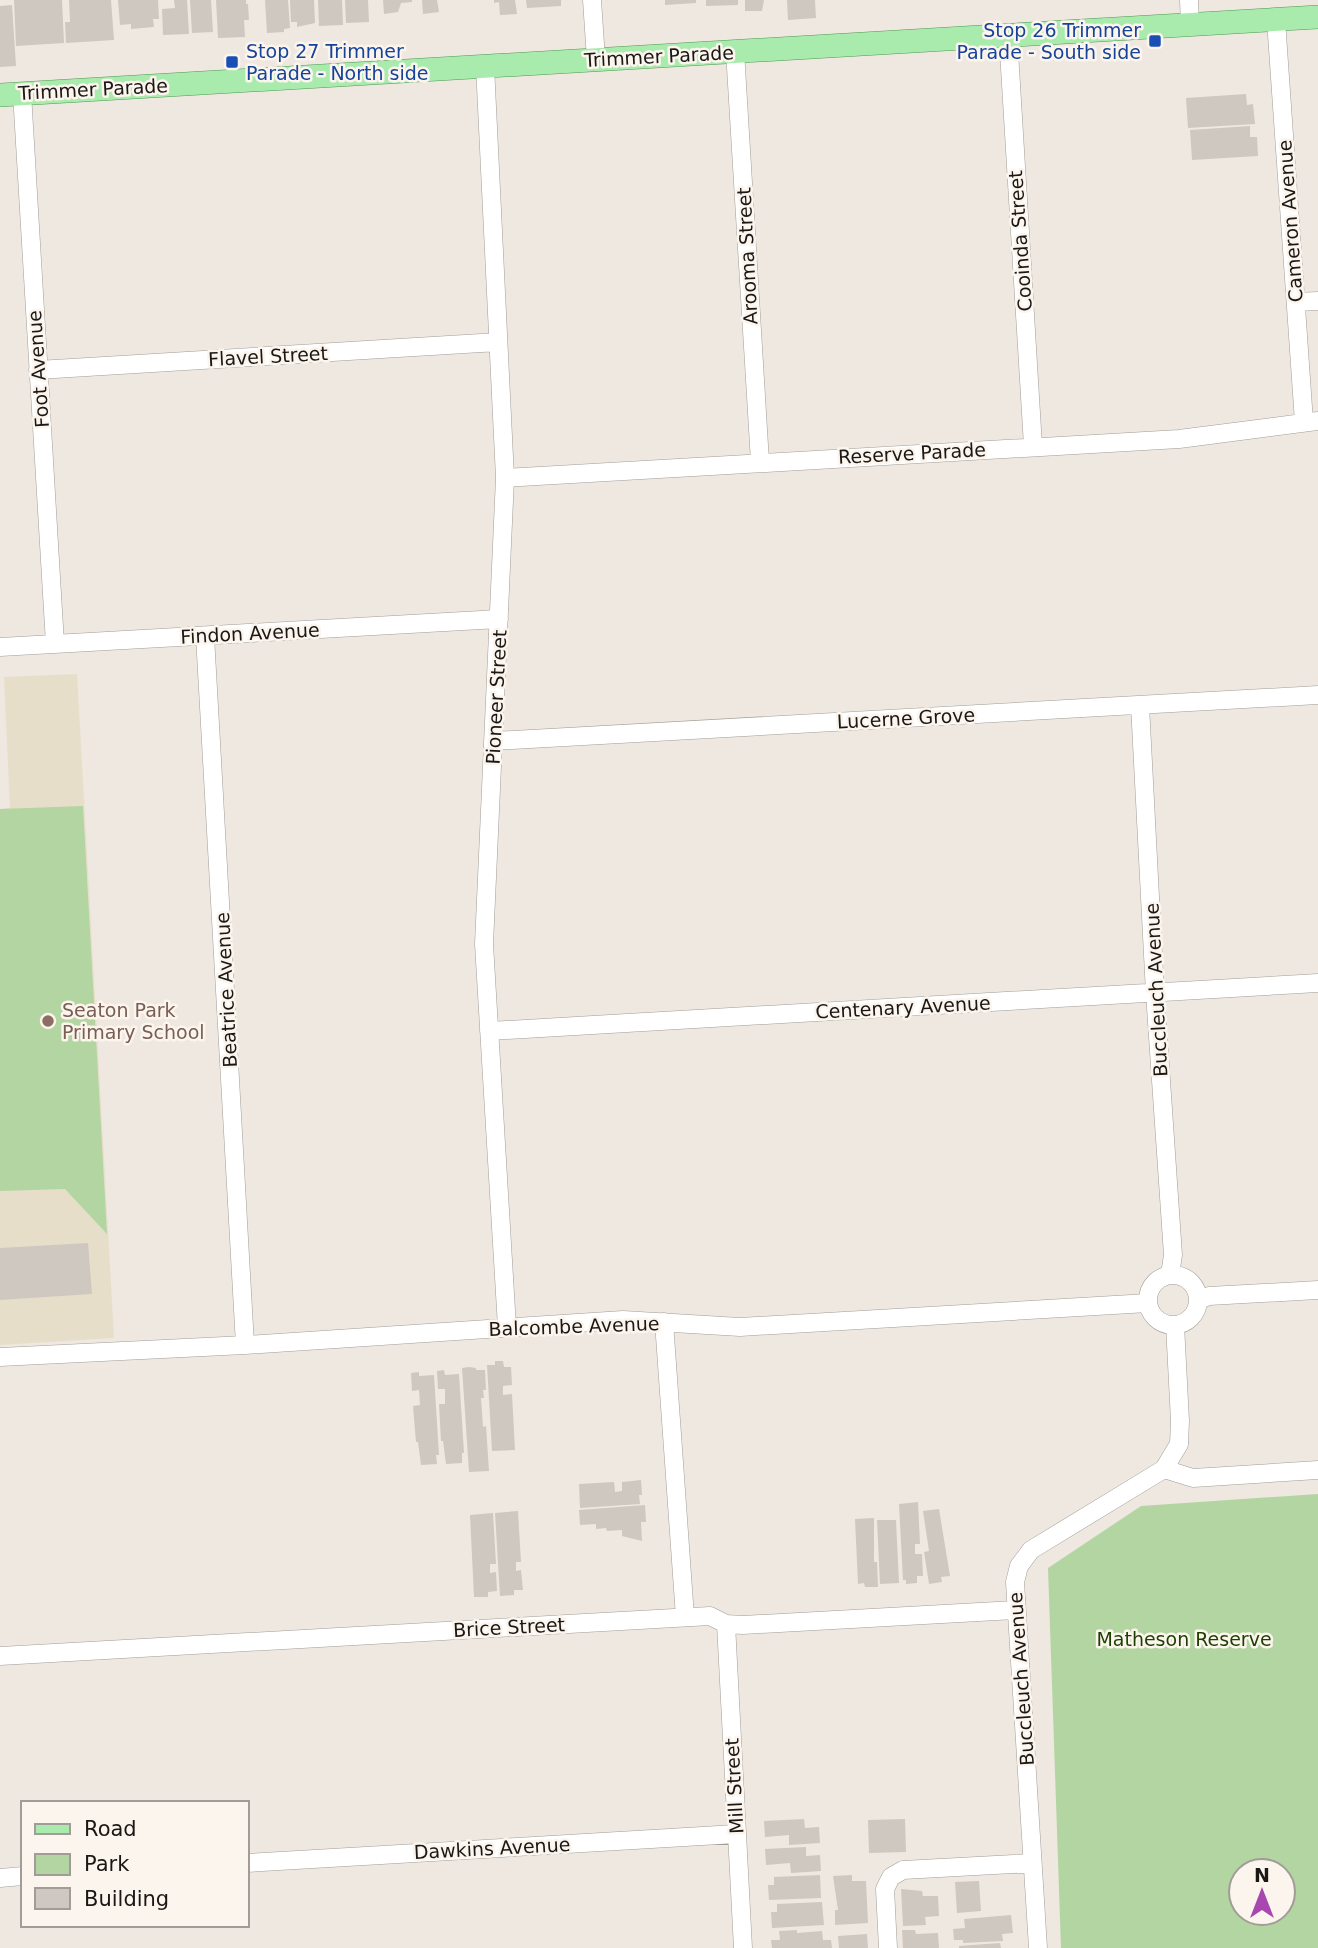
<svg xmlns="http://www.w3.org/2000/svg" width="1318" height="1948" viewBox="0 0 1318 1948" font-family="'DejaVu Sans',sans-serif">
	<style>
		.education { fill: #e7dec9 }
		.green { fill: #b3d5a1; fill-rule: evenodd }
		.building { fill: #cec8c0 }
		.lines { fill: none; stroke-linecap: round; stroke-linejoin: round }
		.minor-casing { stroke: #a29d96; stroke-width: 19 }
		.major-casing { stroke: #519854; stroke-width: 24 }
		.minor { stroke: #fff; stroke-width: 18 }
		.major { stroke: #a9ebad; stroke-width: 23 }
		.transit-dot { fill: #1a4fb4; stroke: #fbf5ed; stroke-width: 2.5 }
		.education-dot { fill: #8d6e63; stroke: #fbf5ed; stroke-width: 2.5 }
		.labels { text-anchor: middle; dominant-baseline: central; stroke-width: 5; stroke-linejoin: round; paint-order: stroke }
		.transit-label { font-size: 19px; fill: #164399; stroke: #fbf5ed; text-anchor: end }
		.street-label { font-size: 19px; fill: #1a1715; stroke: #fbf5ed }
		.education-label { font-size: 19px; fill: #785e54; stroke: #fbf5ed; text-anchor: start }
		.park-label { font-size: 19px; fill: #1e3f02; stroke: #fbf5ed }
	</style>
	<rect width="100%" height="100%" fill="#eee8e0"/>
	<!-- education -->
	<path class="education" d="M77 674 114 1338 0 1345V809L10 808 4 677Z"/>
	<!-- green -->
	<path class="green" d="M83 806 107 1234 65 1189 0 1191V809Z
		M1318 1494V1948H1061L1048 1568 1141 1506ZM1283 1871V1913H1241V1871Z"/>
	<!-- building -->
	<path class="building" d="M14 0H62L64 43 16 46Z
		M69 0H111L114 40 66 43 65 22H70Z
		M118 0H158L159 19H153L154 27 131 29V24L120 25Z
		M174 0H187L189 34 163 35 162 9 175 8Z
		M190 0H211L213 32 192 33Z
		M216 0H246V4H248L249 20H244L245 37 218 38Z
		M265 0H288L290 28 284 29V32L267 33Z
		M290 0H314L315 23 297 27V22H291Z
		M318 0H342L343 25 319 26Z
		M345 0H368L369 22 346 23Z
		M383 0H412V2L401 3 398 12 384 14Z
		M422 0H437L439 12 423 14Z
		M494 0H515L517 14 500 15 499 2 494 3Z
		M526 0H561V6L527 8Z
		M665 0H696V3L665 5Z
		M706 0H738V5L706 6Z
		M745 0H764L762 11H745Z
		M787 0H815L816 18 788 20Z
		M12 5 16 66 0 67V6Z
		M1246 94 1247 105 1253 104 1255 124 1188 128 1186 98Z
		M1250 126V137H1257L1258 156 1192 160 1190 130Z
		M88 1243 92 1294 0 1300V1248Z
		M495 1361H503L504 1367H511L512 1385 503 1386V1395L512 1394 515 1450 492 1451 487 1365H495Z
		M469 1367 476 1368V1370H485L486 1390H483L484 1398H481L483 1427 486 1426 489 1471 469 1472 462 1368Z
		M444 1370 445 1375 459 1374 464 1453H462V1463L446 1464 443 1441H441L439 1404H445V1389H438L437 1371Z
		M419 1372V1376L434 1375 439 1455H436L437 1464 421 1465 418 1442H416L413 1406 420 1405 419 1390 412 1391 411 1373Z
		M641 1480 642 1495H639L640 1504 580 1508 579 1484 614 1482 615 1492 622 1491V1482Z
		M918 1502 920 1544H915V1554H922L923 1576H917V1583L906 1584V1580H903L899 1504Z
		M645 1505 646 1522H641L642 1541 622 1536V1530L607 1531 606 1528 596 1529V1524L580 1525 579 1510Z
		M939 1509 950 1576 941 1577 942 1582 929 1584 924 1552 929 1551 923 1511Z
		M518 1511 521 1562H516V1571L521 1570 523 1590H514V1595L500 1596 495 1513Z
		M493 1513 496 1564H490V1573L496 1572 497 1591 488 1592V1597H474L470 1515Z
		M874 1518V1562H877L878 1587H865L864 1583 858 1584 855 1519Z
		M877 1520H896L899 1583 880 1584Z
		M804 1819 805 1828 819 1827 820 1843 789 1845V1835L765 1837 764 1821Z
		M905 1819 906 1852 869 1853 868 1820Z
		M806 1847V1856L820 1855 821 1871 791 1873 790 1863 766 1865 765 1849Z
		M820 1875 821 1898 769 1900 768 1885H774V1877Z
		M852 1875V1881H866L868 1923 835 1925V1910H838L833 1876Z
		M979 1881 981 1911 957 1913 955 1882Z
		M901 1889 922 1891 923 1896H938L939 1916 925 1917 926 1925 903 1926Z
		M822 1902 824 1925 772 1928 771 1912H777V1904Z
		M1011 1915 1013 1933 1002 1934 1003 1941 963 1943V1940H954L953 1929 965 1928 964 1919Z
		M797 1930V1933L822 1931 823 1940H831L832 1948H772L771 1940H780L779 1931Z
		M902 1930H915L916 1934 938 1933 939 1948H903Z
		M867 1934 868 1948H839L838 1936Z
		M1000 1943 1001 1948H959V1946Z"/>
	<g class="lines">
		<defs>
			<path id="minor" d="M592 0 596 59
				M1189 0 1190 25
				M1276 20 1304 422
				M1008 35 1033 446
				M735 51 760 462
				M485 66 505 478 484 944 507 1327
				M22 93 55 644
				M1296 302 1318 301
				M38 370 498 342
				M505 478 1179 439 1318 421
				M205 636 245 1345
				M0 647 499 619
				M1140 705 1155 993 1173 1255 1170 1275
				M493 741 1318 695
				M489 1031 1318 983
				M1148 1300a25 25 0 1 1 50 0a25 25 0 1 1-50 0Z
				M1199 1300 1209 1296 1318 1290
				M664 1322 685 1617
				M0 1357 245 1345 623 1320 740 1327 1148 1303
				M1164 1469 1193 1478 1318 1470
				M726 1624 743 1948
				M0 1656 710 1616 726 1624 743 1625 1015 1610
				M247 1863 736 1834
				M0 1878 23 1876
				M888 1948 885 1889 891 1877 903 1870 1032 1863
				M1038 1948 1015 1582 1019 1566 1031 1550 1164 1469 1179 1444 1180 1421 1175 1325"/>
			<path id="major" d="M0 95 1318 17"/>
		</defs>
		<!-- minor casing -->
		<use href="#minor" class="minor-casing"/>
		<!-- major casing -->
		<use href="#major" class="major-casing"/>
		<!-- minor -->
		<use href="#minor" class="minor"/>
		<!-- major -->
		<use href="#major" class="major"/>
	</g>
	<!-- markers -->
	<g class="transit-dot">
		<rect x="1148" y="34" width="14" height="14" rx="3.5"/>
		<rect x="225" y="55" width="14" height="14" rx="3.5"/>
	</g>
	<circle class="education-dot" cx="48" cy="1021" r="7"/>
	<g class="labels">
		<!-- transit labels -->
		<g class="transit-label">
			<text x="1141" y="30">Stop 26 Trimmer<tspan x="1141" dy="22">Parade - South side</tspan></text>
			<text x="246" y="51" text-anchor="start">Stop 27 Trimmer<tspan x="246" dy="22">Parade - North side</tspan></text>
		</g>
		<!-- street labels -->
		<g class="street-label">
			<text transform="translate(659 56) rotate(-3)">Trimmer Parade</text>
			<text transform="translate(93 89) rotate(-3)">Trimmer Parade</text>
			<text transform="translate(1290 221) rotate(-94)">Cameron Avenue</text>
			<text transform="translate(1020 241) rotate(-94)">Cooinda Street</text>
			<text transform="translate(747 256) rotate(-93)">Arooma Street</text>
			<text transform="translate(268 356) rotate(-3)">Flavel Street</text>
			<text transform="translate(38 369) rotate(-94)">Foot Avenue</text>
			<text transform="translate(912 453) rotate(-3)">Reserve Parade</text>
			<text transform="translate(250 633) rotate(-3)">Findon Avenue</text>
			<text transform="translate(496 697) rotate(-87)">Pioneer Street</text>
			<text transform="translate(906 718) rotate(-3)">Lucerne Grove</text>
			<text transform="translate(226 990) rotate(-93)">Beatrice Avenue</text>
			<text transform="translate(1156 990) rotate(-93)">Buccleuch Avenue</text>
			<text transform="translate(903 1007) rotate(-3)">Centenary Avenue</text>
			<text transform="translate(574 1326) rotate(-2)">Balcombe Avenue</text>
			<text transform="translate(509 1627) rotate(-3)">Brice Street</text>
			<text transform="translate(1021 1679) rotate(-94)">Buccleuch Avenue</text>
			<text transform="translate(734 1786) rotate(-93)">Mill Street</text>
			<text transform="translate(492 1848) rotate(-3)">Dawkins Avenue</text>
		</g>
		<!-- education labels -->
		<g class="education-label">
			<text x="62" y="1010">Seaton Park<tspan x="62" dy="22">Primary School</tspan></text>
		</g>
		<!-- park labels -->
		<g class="park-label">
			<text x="1184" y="1639">Matheson Reserve</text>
		</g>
	</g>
	<!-- legend -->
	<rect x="21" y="1801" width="228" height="126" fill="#fbf5ed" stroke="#a19c97" stroke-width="2"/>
	<rect x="35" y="1824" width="35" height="10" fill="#a9ebad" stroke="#a19c97" stroke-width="2"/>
	<text x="84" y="1836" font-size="21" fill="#1a1715">Road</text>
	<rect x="35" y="1854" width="35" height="21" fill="#b3d5a1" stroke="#a19c97" stroke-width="2"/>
	<text x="84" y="1871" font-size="21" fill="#1a1715">Park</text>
	<rect x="35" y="1888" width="35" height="21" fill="#cec8c0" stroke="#a19c97" stroke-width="2"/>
	<text x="84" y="1906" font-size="21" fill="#1a1715">Building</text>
	<!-- north arrow -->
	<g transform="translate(1262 1892)"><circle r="33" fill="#fbf5ed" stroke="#a19c97" stroke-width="2"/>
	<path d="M0-5L12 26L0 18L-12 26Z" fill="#a847af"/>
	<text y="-10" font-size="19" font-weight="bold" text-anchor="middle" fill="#1a1715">N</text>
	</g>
</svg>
